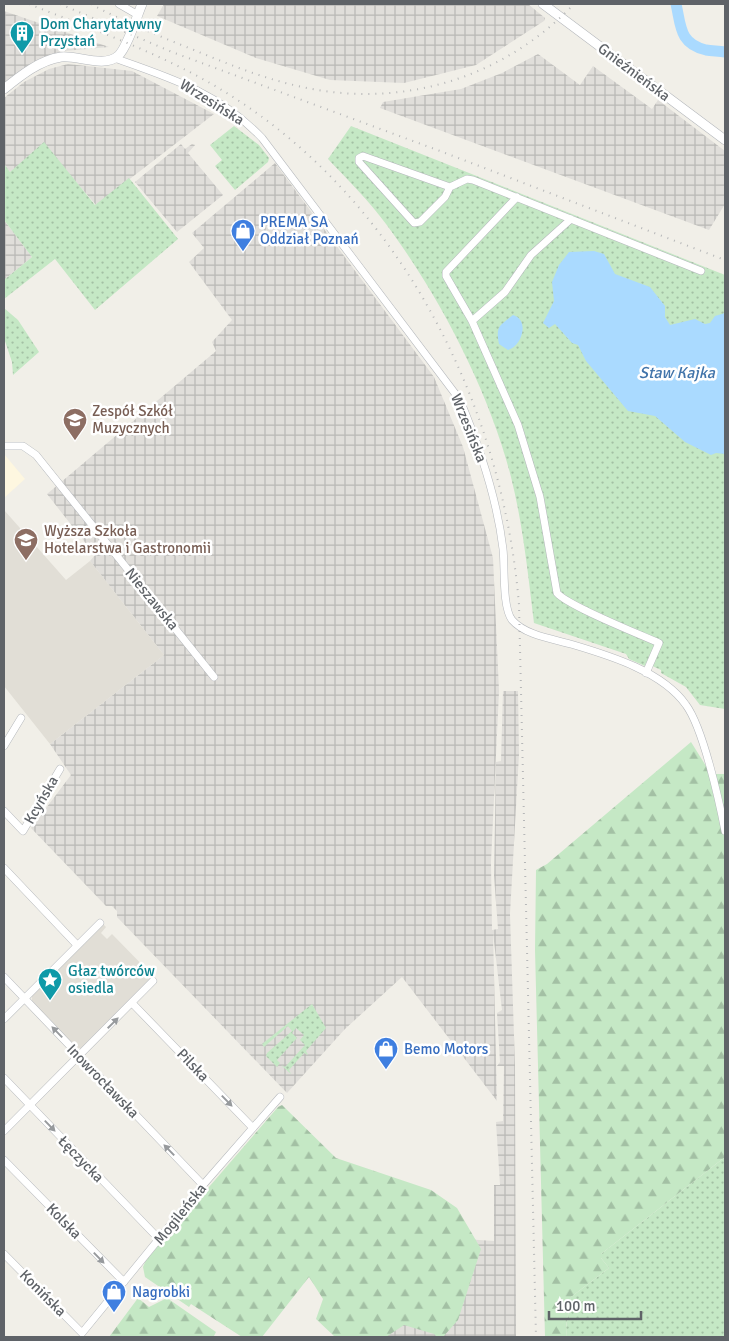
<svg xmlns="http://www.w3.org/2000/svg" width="729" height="1341" viewBox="0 0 729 1341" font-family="Signika,sans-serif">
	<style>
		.commercial { fill: #fef7e0 }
		.industrial { fill: url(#industrial-grid) }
		.education { fill: #e1ded6 }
		.grass { fill: url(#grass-dots) }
		.forest { fill: url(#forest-firs) }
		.water { fill: #aadaff }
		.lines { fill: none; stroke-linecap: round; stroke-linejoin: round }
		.river { stroke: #aadaff; stroke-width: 11 }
		.minor-casing { stroke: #b5b8bc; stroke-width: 8 }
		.tertiary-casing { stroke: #b5b8bc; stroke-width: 10 }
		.minor { stroke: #fff; stroke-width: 7 }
		.tertiary { stroke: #fff; stroke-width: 9 }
		.rail { stroke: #b6b7b8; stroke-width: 2; stroke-dasharray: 1 6; stroke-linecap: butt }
		.oneway { fill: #979a9d }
		.labels { text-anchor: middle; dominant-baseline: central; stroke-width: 5; stroke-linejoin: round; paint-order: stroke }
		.culture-label { font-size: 15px; fill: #0d838f; stroke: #fff; text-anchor: start }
		.street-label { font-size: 15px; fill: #5f6368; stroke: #fff }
		.shop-label { font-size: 15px; fill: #366cbe; stroke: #fff; text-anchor: start }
		.education-label { font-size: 15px; fill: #785e54; stroke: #fff; text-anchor: start }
		.water-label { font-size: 16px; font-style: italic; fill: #4174aa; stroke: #fff }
	</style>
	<defs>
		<pattern id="industrial-grid" width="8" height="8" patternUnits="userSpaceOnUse" patternTransform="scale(1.25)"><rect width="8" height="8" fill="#e0deda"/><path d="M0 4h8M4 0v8" fill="none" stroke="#b9b8b5"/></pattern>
		<pattern id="grass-dots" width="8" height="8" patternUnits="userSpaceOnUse" patternTransform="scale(1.25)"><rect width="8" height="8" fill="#c5e8c5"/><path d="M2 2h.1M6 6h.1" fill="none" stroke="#a3c0a4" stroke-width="1.8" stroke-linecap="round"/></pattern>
		<pattern id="forest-firs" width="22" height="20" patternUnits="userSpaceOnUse" patternTransform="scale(1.25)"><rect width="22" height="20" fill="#c5e8c5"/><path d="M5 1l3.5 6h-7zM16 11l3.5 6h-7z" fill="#a3c0a4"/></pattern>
	</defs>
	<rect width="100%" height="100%" fill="#f1efe8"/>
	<!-- commercial -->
	<path class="commercial" d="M4 454 25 479 4 498Z"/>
	<!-- industrial -->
	<path class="industrial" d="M164 4H528L545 18 544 21 476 65 404 83 330 80 256 58 157 16Z
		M4 11 109 47 64 51 37 61 4 83Z
		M538 54 580 85 593 66 652 109 658 100 725 151V204L709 230 380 108 383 102 461 89 502 73Z
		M68 64 132 71 214 114 96 205 51 153 10 172 4 164V98L24 82 49 69Z
		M181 144 185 149 192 144 195 145 188 153 223 195 177 232 135 182Z
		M275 163 434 377 463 447 493 558 499 691 491 862 492 930 498 929 494 876 496 762 501 761 503 691H518L519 754 510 914 515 1066 516 1337H373L464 1239 494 1241V1185H500L496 1122 503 1121 504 1066H497L500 1062 497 1013 502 1010 493 933 497 1101 402 977 345 1029 287 1093 117 917V911L112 906H106L31 828 71 775 50 744 164 655 90 561 95 555 47 494 216 351 212 342 232 320 189 262 204 248 192 233Z
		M4 220 32 257 4 280Z"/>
	<!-- education -->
	<path class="education" d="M4 510 66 580 90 561 164 655 50 744 4 686Z
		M103 924 106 927 101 933 107 939 112 934 153 976 81 1048H76L32 1002V996Z"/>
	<!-- grass -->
	<path class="grass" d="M234 126 259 145 269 158 268 162 235 190 215 166 222 160 210 145Z
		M351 126 725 275V709L700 705 686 687 661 673V670L646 663 645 666 629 659 626 654 534 623C528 574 523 525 511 477 489 391 439 295 386 224 369 201 348 180 328 159Z
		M44 142 95 205 129 178 178 239 95 310 55 259 4 299V280L32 257 4 220V164L10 172Z
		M4 308 18 320 39 352 13 375 12 362 4 338Z
		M312 1004 326 1028 306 1051 308 1055 304 1053 289 1070 291 1074 281 1065 285 1067 305 1045 300 1040 304 1035 296 1028 292 1033 297 1038 277 1060 280 1063 277 1067 266 1056 267 1053 292 1031 288 1026 264 1047 262 1044Z
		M725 1157V1337H567L566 1328 571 1297 609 1268 601 1258V1254Z"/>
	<!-- forest -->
	<path class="forest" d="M691 742 711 774H725V1157L601 1254V1258L609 1268 571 1297 566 1327 567 1337H545L535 950 536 870 547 864Z
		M282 1105 336 1158 431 1190 457 1208 481 1249 458 1320 443 1337H437L434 1334 404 1325 386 1337H335L316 1319 323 1299 309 1277 262 1337H242L191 1304 189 1307 145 1277 143 1267 146 1260 278 1107Z
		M138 1298 149 1307 167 1298 216 1332 214 1336 216 1337H109Z"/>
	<!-- water -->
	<path class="water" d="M594 251 604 254 615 274 650 287 665 306V317L670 325 695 319 705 324 710 323 715 316 725 313V454L716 453 711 455 685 442 655 416 628 411 586 361 578 345 572 343 555 324 549 328 543 323 554 301 552 282 559 265 569 252Z
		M513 315C530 320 522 346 508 350L499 344C495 325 501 325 513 315Z"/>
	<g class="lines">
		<!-- river -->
		<path class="river" d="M676 4C681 25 679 44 706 50 712 51 719 51 725 52"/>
		<defs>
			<path id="minor" d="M119 4 138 15
				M114 58C171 78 219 93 262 138L460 400C480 448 497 498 503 549 505 566 502 607 512 620 526 636 554 639 574 645 611 656 663 672 686 705 703 728 719 800 725 831
				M450 187 445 197 420 222 414 223 359 162V158L363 156 450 187 467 179 473 180 701 271
				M517 197 446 272V276L472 321 518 425 540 497 557 593C568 606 639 634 659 643L646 673
				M472 321 505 292 531 255 571 219
				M4 446H23L36 455 214 677
				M4 746 21 718
				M4 811 23 831 60 769
				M4 868 77 945
				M4 977 203 1185
				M132 1003 253 1128
				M4 1019 100 923
				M4 1078 159 1239
				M4 1131 153 981
				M4 1160 124 1282
				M4 1254 82 1333 203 1185 280 1097"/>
			<path id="tertiary" d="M543 4 725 140
				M4 89C20 76 40 60 61 57 77 55 104 68 118 56 127 48 137 16 142 4"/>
		</defs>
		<!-- minor casing -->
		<use href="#minor" class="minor-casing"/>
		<!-- tertiary casing -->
		<use href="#tertiary" class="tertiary-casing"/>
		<!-- minor -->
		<use href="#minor" class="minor"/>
		<!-- tertiary -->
		<use href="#tertiary" class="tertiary"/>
		<!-- rail -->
		<path class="rail" d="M29 4C99 32 172 57 236 99 405 208 503 409 519 605L536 1337
			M60 4 172 52 440 151 725 260
			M91 4C124 22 159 36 194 50 228 64 262 78 298 86 399 110 503 79 574 4"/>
	</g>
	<!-- one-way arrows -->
	<defs><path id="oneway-solid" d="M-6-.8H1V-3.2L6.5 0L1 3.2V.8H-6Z" transform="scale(1.25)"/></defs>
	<g class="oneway">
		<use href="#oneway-solid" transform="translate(113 1023) rotate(-45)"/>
		<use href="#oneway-solid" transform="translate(57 1032) rotate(-134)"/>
		<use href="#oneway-solid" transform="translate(227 1101) rotate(46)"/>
		<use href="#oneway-solid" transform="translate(50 1126) rotate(46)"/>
		<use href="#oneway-solid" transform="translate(169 1150) rotate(-134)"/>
		<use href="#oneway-solid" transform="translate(99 1258) rotate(46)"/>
	</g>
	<!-- icons -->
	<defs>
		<symbol id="building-pin" viewBox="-11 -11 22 30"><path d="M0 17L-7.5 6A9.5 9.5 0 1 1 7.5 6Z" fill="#0f9aa8" stroke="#fff"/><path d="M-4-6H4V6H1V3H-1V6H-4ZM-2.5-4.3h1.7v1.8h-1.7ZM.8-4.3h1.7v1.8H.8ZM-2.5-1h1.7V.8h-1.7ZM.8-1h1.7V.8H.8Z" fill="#fff"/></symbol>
		<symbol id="shop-pin" viewBox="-11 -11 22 30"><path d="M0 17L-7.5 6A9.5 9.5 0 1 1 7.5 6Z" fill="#3f7fe0" stroke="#fff"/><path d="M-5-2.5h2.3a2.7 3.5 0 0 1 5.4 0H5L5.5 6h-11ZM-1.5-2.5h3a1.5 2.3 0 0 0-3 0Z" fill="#fff"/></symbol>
		<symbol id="school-pin" viewBox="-11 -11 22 30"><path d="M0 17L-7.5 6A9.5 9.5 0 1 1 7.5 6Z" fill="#8d6e63" stroke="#fff"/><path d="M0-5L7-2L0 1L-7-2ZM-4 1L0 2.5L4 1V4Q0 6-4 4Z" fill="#fff"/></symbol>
		<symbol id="university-pin" viewBox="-11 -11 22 30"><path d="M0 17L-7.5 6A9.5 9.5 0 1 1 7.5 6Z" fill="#8d6e63" stroke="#fff"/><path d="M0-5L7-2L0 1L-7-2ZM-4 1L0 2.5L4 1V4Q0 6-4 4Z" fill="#fff"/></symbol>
		<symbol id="sight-pin" viewBox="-11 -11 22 30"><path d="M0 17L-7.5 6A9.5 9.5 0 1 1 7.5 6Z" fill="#0f9aa8" stroke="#fff"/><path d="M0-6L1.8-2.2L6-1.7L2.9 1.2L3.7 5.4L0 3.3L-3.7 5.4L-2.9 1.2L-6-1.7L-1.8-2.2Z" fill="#fff"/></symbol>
	</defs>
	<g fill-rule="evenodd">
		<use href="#building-pin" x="8" y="19" width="28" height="38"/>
		<use href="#shop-pin" x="229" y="217" width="28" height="38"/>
		<use href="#school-pin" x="61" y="406" width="28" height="38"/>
		<use href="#university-pin" x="12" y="526" width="28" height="38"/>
		<use href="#sight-pin" x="36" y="966" width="28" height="38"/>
		<use href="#shop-pin" x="372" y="1035" width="28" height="38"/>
		<use href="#shop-pin" x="100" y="1278" width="28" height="38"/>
	</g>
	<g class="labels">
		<!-- culture labels -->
		<g class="culture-label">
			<text x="40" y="24">Dom Charytatywny<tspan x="40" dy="17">Przystań</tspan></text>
			<text x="68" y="971">Głaz twórców<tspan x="68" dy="17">osiedla</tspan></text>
		</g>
		<!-- street labels -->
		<g class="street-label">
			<text transform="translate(634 72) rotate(37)">Gnieźnieńska</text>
			<text transform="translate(212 102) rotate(32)">Wrzesińska</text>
			<text transform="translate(469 428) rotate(68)">Wrzesińska</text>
			<text transform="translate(152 599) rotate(51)">Nieszawska</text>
			<text transform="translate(41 800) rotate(-60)">Kcyńska</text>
			<text transform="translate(193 1065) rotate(46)">Pilska</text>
			<text transform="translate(103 1081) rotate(46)">Inowrocławska</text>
			<text transform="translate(81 1159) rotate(46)">Łęczycka</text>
			<text transform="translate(180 1214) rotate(-51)">Mogileńska</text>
			<text transform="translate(64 1221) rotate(46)">Kolska</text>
			<text transform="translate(43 1293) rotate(45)">Konińska</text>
		</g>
		<!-- shop labels -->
		<g class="shop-label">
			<text x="260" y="222">PREMA SA<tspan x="260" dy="17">Oddział Poznań</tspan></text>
			<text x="404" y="1049">Bemo Motors</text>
			<text x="132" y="1292">Nagrobki</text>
		</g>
		<!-- education labels -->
		<g class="education-label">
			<text x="92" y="411">Zespół Szkół<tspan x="92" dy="17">Muzycznych</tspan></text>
			<text x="44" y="531">Wyższa Szkoła<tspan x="44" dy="17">Hotelarstwa i Gastronomii</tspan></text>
		</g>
		<!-- water labels -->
		<g class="water-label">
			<text x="677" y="373">Staw Kajka</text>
		</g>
	</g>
	<!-- border -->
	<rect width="729" height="1341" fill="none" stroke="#5f6368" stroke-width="10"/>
	<!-- scale -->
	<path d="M549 1311v8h92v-8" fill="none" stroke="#5f6368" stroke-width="2.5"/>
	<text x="556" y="1311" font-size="15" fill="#5f6368" stroke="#ffffff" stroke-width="4" paint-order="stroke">100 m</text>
</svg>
